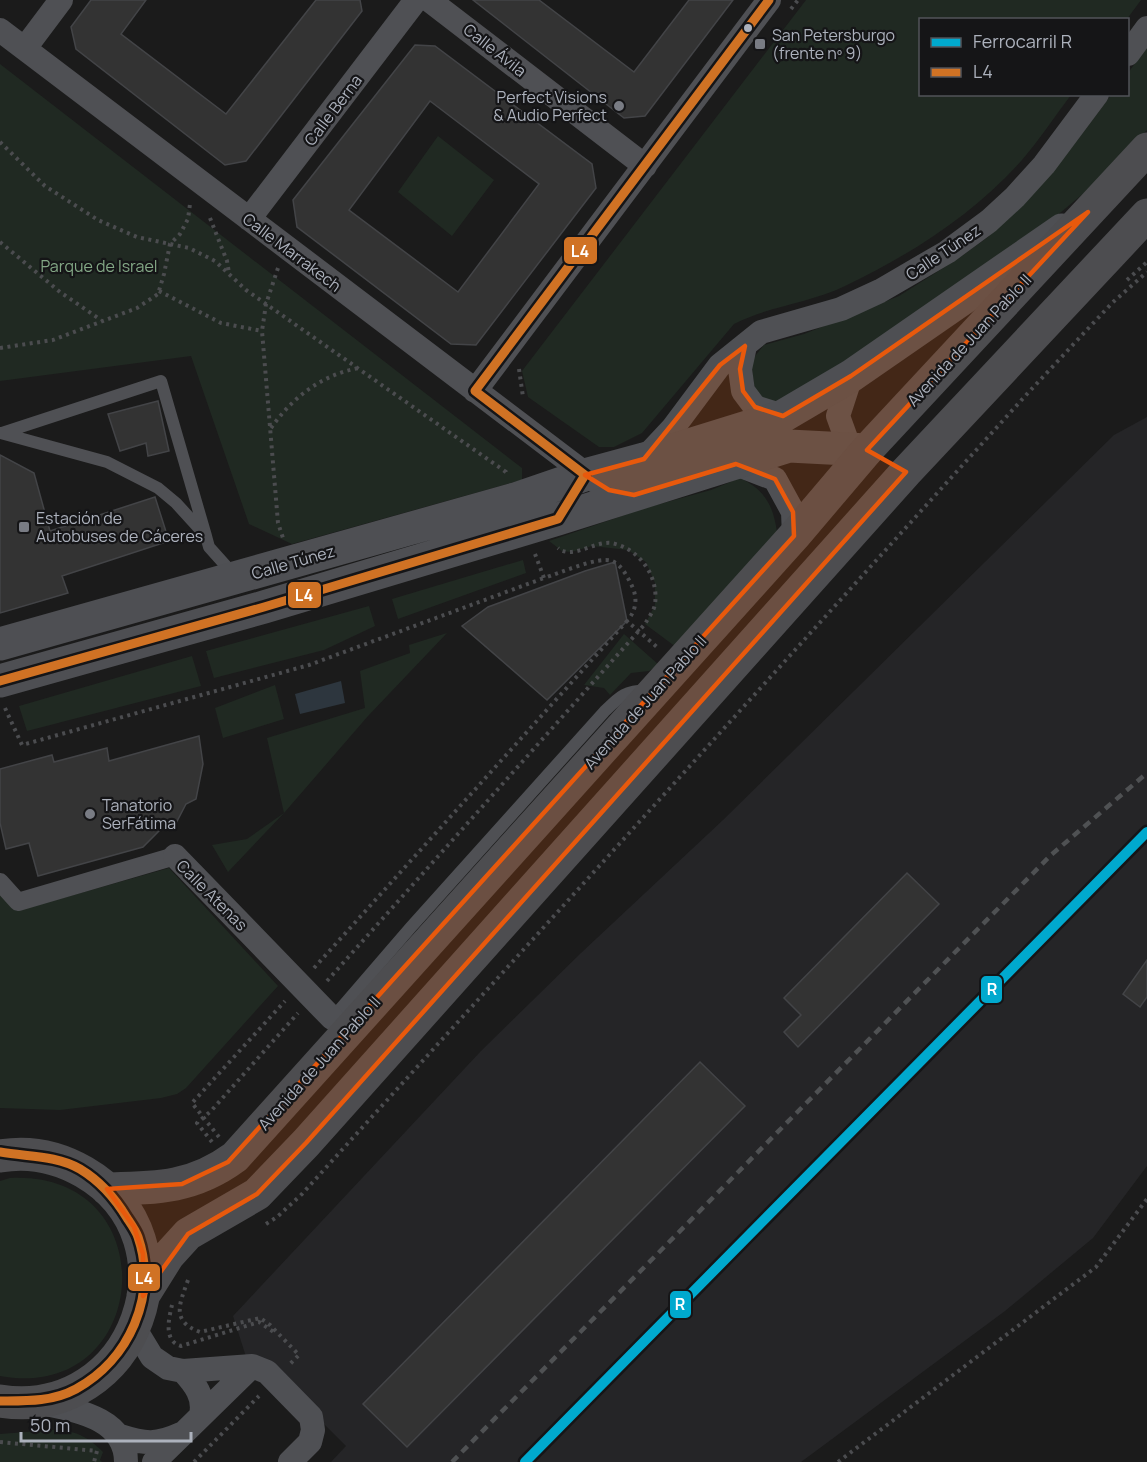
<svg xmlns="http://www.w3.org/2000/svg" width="1147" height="1462" viewBox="0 0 1147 1462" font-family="Manrope,sans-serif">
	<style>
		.built { fill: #252527 }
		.green { fill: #202922 }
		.water { fill: #2d363e }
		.building { fill: #333; stroke: #434447; stroke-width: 1.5; fill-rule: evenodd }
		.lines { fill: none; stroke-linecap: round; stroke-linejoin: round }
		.path { stroke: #4b4c4f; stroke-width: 4; stroke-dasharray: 3 4.5; stroke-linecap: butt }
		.service { stroke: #4f5054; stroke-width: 12 }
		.pedestrian { stroke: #4f5054; stroke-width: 18 }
		.minor { stroke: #4f5054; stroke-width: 24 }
		.secondary { stroke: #4e4f53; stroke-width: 33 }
		.trunk { stroke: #4d4d50; stroke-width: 33 }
		.rail { stroke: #4f5153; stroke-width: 4.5; stroke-dasharray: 8 6; stroke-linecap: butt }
		.bus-1-casing { stroke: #151517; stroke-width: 14 }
		.bus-1 { stroke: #d07224; stroke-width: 9 }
		.rail-1-casing { stroke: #151517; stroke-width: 15 }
		.rail-1 { stroke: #00a9ce; stroke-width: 10 }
		.marked { fill: #e8590c; fill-opacity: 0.2; stroke: #e8590c; stroke-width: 4.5; stroke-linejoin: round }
		.bus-dot { fill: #acb1bc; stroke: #151517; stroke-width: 2 }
		.poi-dot { fill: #797c84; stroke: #151517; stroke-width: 2 }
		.labels { text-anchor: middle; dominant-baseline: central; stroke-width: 4.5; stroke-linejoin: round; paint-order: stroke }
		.poi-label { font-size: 16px; fill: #acb1bc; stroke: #151517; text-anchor: start }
		.street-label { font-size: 16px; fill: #acb1bc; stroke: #151517 }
		.park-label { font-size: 16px; fill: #83a785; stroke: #151517 }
		.line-badge { stroke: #151517; stroke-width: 2 }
		.badge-label { font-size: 16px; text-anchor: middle; font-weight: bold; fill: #fff }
	</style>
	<rect width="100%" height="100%" fill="#1b1b1b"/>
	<!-- built -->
	<path class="built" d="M1147 417V1166L1093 1238 1005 1311 801 1462H331L346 1446 297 1397 248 1363 233 1316 481 1051 581 953 723 820 1114 435Z"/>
	<!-- green -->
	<path class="green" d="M806 0H1141L1127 19 920 20V94L1071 95C1055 116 1040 139 1022 160 974 214 910 255 845 286 810 303 769 306 734 324L642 433 614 447H599L528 397 522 371Z
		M1147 47V130L1096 183 1025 242 979 277 775 405 755 393 751 361 764 345 804 334 899 296 959 258 988 237 1073 146 1111 95 1128 94V73Z
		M0 64 522 468V480L292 544 249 524 191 356 0 381Z
		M438 136 494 180 452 236 398 192Z
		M740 478C765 490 773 505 777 532L676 647 645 624 655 605V583L646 562 628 550 592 546 571 552 562 551 549 541 645 508 711 490Z
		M523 560 526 573 398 619 392 599Z
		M369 606 375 626 324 650 214 678 206 651Z
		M447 633 368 716 284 813 228 872 212 845 247 839 284 813 267 738 365 708 360 671 410 653 409 645Z
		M624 634 659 665 649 671 631 673 610 695 604 688 584 685Z
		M192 656 201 686 27 731 19 706Z
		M275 685 284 719 223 738 215 708Z
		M169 868 278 986 186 1088 177 1094 161 1098 60 1110 0 1108V892L17 911Z
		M10 1178C169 1170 153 1404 0 1376V1181Z
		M52 1430C75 1430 87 1436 103 1452L100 1460 102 1462H0V1434Z"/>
	<!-- water -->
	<path class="water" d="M341 681 345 703 300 714 295 694Z"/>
	<!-- building -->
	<path class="building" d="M91 0H146L121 34 226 114 316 0H360L362 11 246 161 225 165 76 49 71 27Z
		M473 0H539L634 72 689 0H733L645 116 624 118Z
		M415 45 435 46 592 164 596 188 476 345 451 344 297 227 293 200ZM430 101 539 184 458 292 349 210Z
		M158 401 169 451 148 456 146 443 120 451 108 414Z
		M0 455 34 473 50 531 155 497 169 541 62 576 68 593 0 613Z
		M615 562 627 621 547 700 462 626 488 607 585 571Z
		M199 736 203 764 196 799 186 804 173 829H161L143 847 38 876 29 843 6 849 0 823V769L52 755 54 762 107 748 109 761Z
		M907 873 939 904 798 1047 784 1032 801 1015 784 998Z
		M1147 960V997L1140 1007 1123 994Z
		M700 1062 745 1106 407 1447 363 1404Z"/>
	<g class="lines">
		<!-- path -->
		<path class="path" d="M791 9 798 0
			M0 142 45 186 98 220 137 237 189 248 215 261 246 290 506 472 507 475
			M210 218 227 261 229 273
			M0 242 60 292 101 320
			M278 268 266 304 262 331 278 523 283 538
			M1127 280 1147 262
			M159 291 221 323 262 331
			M0 348 53 340 137 308 158 294 164 274 170 244 180 234 188 219 190 204
			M519 369 523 397
			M271 428C293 397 321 375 359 368
			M535 554 544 578C560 573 598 556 612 561 622 565 628 578 632 586 638 599 636 611 627 621L657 647
			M5 708 22 745 309 665 544 578
			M314 968 627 621
			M327 981 645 624C648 618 654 611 655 604 659 576 639 548 611 543 594 541 572 560 558 548
			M219 1137 192 1103 285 1001
			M212 1142 197 1123 211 1111 298 1013
			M266 1224 277 1217 302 1194 1027 394 1112 303 1147 272
			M188 1280C180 1303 170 1321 200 1332L260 1318 270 1325 299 1355 289 1365
			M172 1305C169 1318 163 1341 181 1346L259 1322 275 1333
			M0 1442 97 1451 94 1462
			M194 1462 259 1396
			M838 1462 1096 1267 1147 1199"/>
		<!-- service -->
		<path class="service" d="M1 433 107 462 158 488 176 503 206 536 209 547 235 576
			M2 433 161 381 206 536
			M330 1021 411 927 604 712C620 696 624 691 648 690"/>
		<!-- pedestrian -->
		<path class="pedestrian" d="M0 882 18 902 175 856"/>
		<!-- minor -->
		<path class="minor" d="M429 0 645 166
			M0 30 595 481
			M25 48 61 0
			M1128 54 1147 28
			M249 219 416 0
			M745 346 740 369 743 391 755 407 783 416
			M475 391 769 0
			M850 449 838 416 851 376
			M645 458 673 428 720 365 761 332 841 309 880 291 947 252 989 221 1015 197 1044 165 1097 94
			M736 464 775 479 793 512 794 536
			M175 856 332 1018
			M135 1329 152 1357 168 1368 183 1371 252 1366 267 1372 311 1417 313 1430 310 1442 290 1462
			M183 1371C195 1384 205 1397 201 1415
			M37 1402C72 1410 126 1416 126 1462
			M120 1436C145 1444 157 1445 181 1434
			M154 1462 252 1366"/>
		<!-- secondary -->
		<path class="secondary" d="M0 644 515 499 585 475 644 459 783 416 851 376 1062 230
			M0 681 264 607 558 519 789 446 867 450"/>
		<!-- trunk -->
		<path class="trunk" d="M0 1156C29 1151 58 1157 84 1172 201 1240 136 1422 0 1401
			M107 1189C157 1188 193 1188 235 1157L794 536 867 450 1147 149
			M143 1296 168 1256 188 1234 257 1194 306 1143 906 472 1147 215"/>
		<!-- rail -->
		<path class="rail" d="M452 1462 1051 855 1147 773"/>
		<defs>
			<path id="bus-1" d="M585 475 475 391 769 0
				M0 681 264 607 558 519 585 475
				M0 1152C27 1157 56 1155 80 1169 100 1181 115 1198 127 1218 131 1224 136 1231 138 1237 158 1296 129 1360 76 1389 52 1402 26 1401 0 1401"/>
		</defs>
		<!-- bus-1 casing -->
		<use href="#bus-1" class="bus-1-casing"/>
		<!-- bus-1 -->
		<use href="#bus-1" class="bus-1"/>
		<defs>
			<path id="rail-1" d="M525 1462 1147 832"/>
		</defs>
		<!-- rail-1 casing -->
		<use href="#rail-1" class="rail-1-casing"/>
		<!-- rail-1 -->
		<use href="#rail-1" class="rail-1"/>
	</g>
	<!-- marked area -->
	<path class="marked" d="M1088 212 867 450 906 472 306 1143 257 1194 188 1234 143 1296V1254L134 1227 107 1189 182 1184 228 1162 794 536 793 512 775 479 736 464 634 495 609 490 585 475 644 459 720 365 745 346 740 369 743 391 755 407 783 416 851 376Z"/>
	<!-- markers -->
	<circle class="bus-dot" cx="748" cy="28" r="5"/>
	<g class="poi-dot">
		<rect x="754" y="38" width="12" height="12" rx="3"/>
		<circle cx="619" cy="106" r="6"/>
		<rect x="18" y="521" width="12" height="12" rx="3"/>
		<circle cx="90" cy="814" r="6"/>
	</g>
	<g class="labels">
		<!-- poi labels -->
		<g class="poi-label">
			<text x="772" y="35">San Petersburgo<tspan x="772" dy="18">(frente nº 9)</tspan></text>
			<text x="607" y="97" text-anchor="end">Perfect Visions<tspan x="607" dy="18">&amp; Audio Perfect</tspan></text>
			<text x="36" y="518">Estación de<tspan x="36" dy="18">Autobuses de Cáceres</tspan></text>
			<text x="102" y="805">Tanatorio<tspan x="102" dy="18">SerFátima</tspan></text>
		</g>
		<!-- street labels -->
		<g class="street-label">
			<text transform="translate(495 50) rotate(38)">Calle Ávila</text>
			<text transform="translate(333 110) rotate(-53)">Calle Berna</text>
			<text transform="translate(292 252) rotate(37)">Calle Marrakech</text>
			<text transform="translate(943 252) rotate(-34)">Calle Túnez</text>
			<text transform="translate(969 340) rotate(-47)">Avenida de Juan Pablo II</text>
			<text transform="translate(293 562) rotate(-16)">Calle Túnez</text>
			<text transform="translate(645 702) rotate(-48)">Avenida de Juan Pablo II</text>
			<text transform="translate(212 895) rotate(45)">Calle Atenas</text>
			<text transform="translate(319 1063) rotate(-48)">Avenida de Juan Pablo II</text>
		</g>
		<!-- park labels -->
		<g class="park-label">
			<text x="99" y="266">Parque de Israel</text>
		</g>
	</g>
	<g class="line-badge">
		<rect x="563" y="236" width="35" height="29" rx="6" fill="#d07224"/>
		<rect x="287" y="581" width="35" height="28" rx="6" fill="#d07224"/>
		<rect x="980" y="975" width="23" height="29" rx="6" fill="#00a9ce"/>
		<rect x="127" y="1263" width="34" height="29" rx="6" fill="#d07224"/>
		<rect x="669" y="1290" width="23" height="29" rx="6" fill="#00a9ce"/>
	</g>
	<g class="badge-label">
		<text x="580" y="257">L4</text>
		<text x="304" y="601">L4</text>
		<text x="992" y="995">R</text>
		<text x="144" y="1284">L4</text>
		<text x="680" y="1310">R</text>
	</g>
	<!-- legend -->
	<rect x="919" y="18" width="210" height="78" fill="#151517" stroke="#515359" stroke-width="1.5"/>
	<rect x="931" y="38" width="30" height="9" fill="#00a9ce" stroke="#515359" stroke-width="1.5"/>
	<text x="973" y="48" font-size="18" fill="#acb1bc">Ferrocarril R</text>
	<rect x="931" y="68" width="30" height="9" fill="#d07224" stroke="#515359" stroke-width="1.5"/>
	<text x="973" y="78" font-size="18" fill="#acb1bc">L4</text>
	<!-- scale -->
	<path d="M21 1432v9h170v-9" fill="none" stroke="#acb1bc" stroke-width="3"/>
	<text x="30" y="1432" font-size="18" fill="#acb1bc" stroke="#151517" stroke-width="4.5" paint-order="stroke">50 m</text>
</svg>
